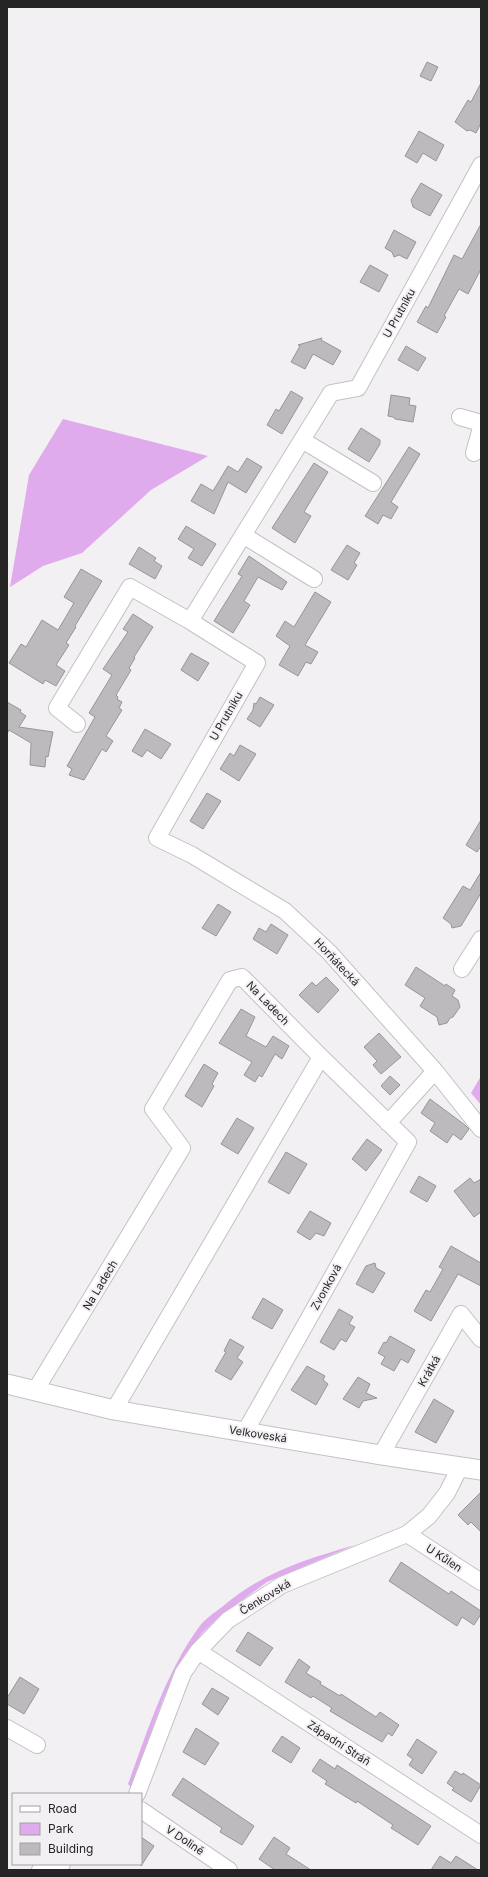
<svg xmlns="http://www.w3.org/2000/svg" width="488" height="1877" viewBox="0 0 488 1877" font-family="Inter,sans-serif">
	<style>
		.green { fill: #dfabed }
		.building { fill: #bdbabd; stroke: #989598 }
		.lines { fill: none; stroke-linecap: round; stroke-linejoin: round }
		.minor-casing { stroke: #c4c1c5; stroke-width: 18 }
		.tertiary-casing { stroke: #c4c1c5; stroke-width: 21 }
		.minor { stroke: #fff; stroke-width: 16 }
		.tertiary { stroke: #fff; stroke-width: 19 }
		.labels { text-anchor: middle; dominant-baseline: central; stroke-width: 4; stroke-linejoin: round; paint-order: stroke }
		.street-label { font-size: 11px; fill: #262526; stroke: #f3f0f3 }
	</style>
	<rect width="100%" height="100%" fill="#f3f0f3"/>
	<!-- green -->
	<path class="green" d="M63 419 208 456 151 490 82 553 43 566 10 587 29 475Z
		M481 1076V1105L471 1093Z
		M355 1545 267 1582 219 1617 202 1633 181 1663 164 1697 131 1787 128 1784C148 1730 165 1674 199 1627 205 1619 214 1613 222 1607 263 1572 304 1560 355 1545Z"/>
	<!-- building -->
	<path class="building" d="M427 62 438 67 431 81 420 76Z
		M481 83V123L476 133 470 130 467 131 455 122 468 100 471 102Z
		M419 131 444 145 436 161 423 153 417 163 405 156Z
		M421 183 442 195 430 216 413 207 411 200Z
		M481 224V269L468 294 459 289 444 316 446 317 437 333 417 322 426 306 428 308 454 255 462 259Z
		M394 230 416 242 407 259 399 255 394 257 392 252 385 248Z
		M370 265 388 275 379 292 360 282Z
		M322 338 321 340 341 351 333 365 313 354 305 369 291 362 300 346 298 345Z
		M406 346 426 358 418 371 398 360Z
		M291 391 303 398 282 434 267 425 276 409 279 411Z
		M391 395 410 398 409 405 416 406 413 422 395 419 393 417 388 416Z
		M361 428 380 440V444L369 462 348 449Z
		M409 447 420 454 391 502 398 507 391 519 383 515 378 524 365 516Z
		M247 458 262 467 246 493 228 482 214 514 191 501 201 484 213 491 228 466 238 472Z
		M314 463 328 472 304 512 311 516 295 543 272 528Z
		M186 526 216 544 202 566 188 558 194 549 178 539Z
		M347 545 360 553 354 563 357 565 348 580 331 570Z
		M139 547 156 558 154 561 162 566 155 579 129 564Z
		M249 556 287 582 282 590 258 577 244 601 250 605 233 633 214 621 242 576 238 574Z
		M81 569 102 581 75 626 76 627 66 643 69 645 56 665 65 671 56 686 45 680 43 684 9 663 21 644 26 647 42 620 58 630 74 603 64 597Z
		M315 592 331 602 305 645 318 652 311 664 306 662 298 676 279 665 290 646 276 636 285 621 294 627Z
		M133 614 153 627 134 657 135 658 129 668 131 670 116 695 118 697 117 699 122 702 119 708 122 710 106 736 113 741 106 752 102 749 84 780 69 775 72 769 67 766 95 717 89 713 112 675 103 669 128 632 123 629Z
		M191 653 209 663 198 681 181 670Z
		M260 697 274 705 260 727 247 719 253 710 254 703 256 704Z
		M7 702 21 710 20 712 26 716 19 727 53 732 48 757 46 756 45 767 30 765 31 743 9 730 7 734Z
		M145 729 171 744 161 759 147 750 142 757 132 751Z
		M240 745 256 754 239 781 220 769 230 753 234 756Z
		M207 793 221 801 203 829 190 821Z
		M481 820V846L477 852 466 845Z
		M481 872V893L461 926 452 928 451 924 443 918 463 886 470 890Z
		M218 904 231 912 216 936 202 928Z
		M271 924 288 935 277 954 253 939 259 928 266 932Z
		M416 967 445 986 446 984 455 990 452 996 458 1000 460 1007 453 1017 450 1018 447 1023 439 1025 437 1017 420 1006 425 998 405 985Z
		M326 977 339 990 318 1013 299 995 312 982 316 986Z
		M241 1009 255 1017 246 1036 266 1047 273 1036 289 1046 282 1059 275 1054 262 1077 259 1075 255 1082 244 1075 252 1062 219 1043Z
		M379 1033 401 1057 381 1074 373 1065 377 1061 364 1047Z
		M204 1064 218 1073 212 1084 214 1086 202 1107 185 1096Z
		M390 1076 400 1085 390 1095 381 1086Z
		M430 1099 465 1125 469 1129 461 1140 453 1134 447 1143 430 1131 435 1123 421 1113Z
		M237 1118 254 1128 238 1154 221 1144Z
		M367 1139 382 1150 366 1171 352 1159Z
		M286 1152 307 1164 289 1194 268 1182Z
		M419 1176 436 1186 427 1202 410 1192Z
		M470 1178 474 1183 481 1179V1212L474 1217 454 1191Z
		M310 1211 331 1223 324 1236 316 1233 310 1240 297 1232Z
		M451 1246 481 1263V1286L458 1274 431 1321 414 1311 426 1290 430 1292 443 1269 439 1267Z
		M375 1263 376 1268 385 1273 373 1293 356 1284 366 1266Z
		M263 1298 283 1310 272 1329 252 1318Z
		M339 1309 353 1317 349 1324 355 1327 346 1342 341 1339 334 1350 320 1342Z
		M390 1336 415 1350 408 1363 401 1359 394 1371 381 1364 385 1357 378 1353 384 1342 386 1343Z
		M230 1339 244 1347 237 1358 243 1362 231 1380 215 1371 226 1352 224 1351Z
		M307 1366 325 1376 323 1380 328 1384 316 1405 291 1390Z
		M358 1377 370 1384 366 1393 377 1398 363 1401 359 1408 343 1399Z
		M434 1399 454 1411 436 1443 415 1432Z
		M481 1492V1532L471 1522 468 1525 458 1515Z
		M401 1562 449 1594 451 1591 481 1611V1614L474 1625 462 1617 457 1626 389 1581Z
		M248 1632 273 1648 260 1666 236 1651Z
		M299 1659 310 1667 306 1673 321 1682 320 1684 340 1696 341 1694 376 1717 380 1712 399 1725 392 1736 388 1733 382 1742 330 1711 332 1708 313 1696 311 1698 285 1682Z
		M20 1677 39 1689 24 1714 7 1704V1698Z
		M212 1688 229 1698 218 1715 202 1704Z
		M196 1728 219 1743 205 1765 183 1752Z
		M282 1736 300 1748 291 1763 272 1751Z
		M417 1739 437 1752 422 1774 409 1765 413 1759 407 1755Z
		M320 1759 335 1769 337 1765 431 1826 418 1845 391 1828 393 1825 357 1801 356 1803 325 1784 327 1781 312 1771Z
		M455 1771 462 1775 463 1773 481 1785 471 1802 452 1790 454 1788 447 1783Z
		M183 1778 254 1826 242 1845 220 1832 222 1828 172 1795Z
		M141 1837 154 1846 141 1866Z
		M274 1837 290 1848 286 1854 311 1870H275L259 1859Z
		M440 1856 451 1863 456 1856 478 1870H431Z"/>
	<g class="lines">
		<defs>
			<path id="minor" d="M460 417 481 423
				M302 440 373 483
				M474 453 481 428
				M243 535 314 579
				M190 621 257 663 157 838 192 855 285 911 329 952 435 1071 481 1129
				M77 724 57 708 130 587 190 621 331 393 358 388 481 165
				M462 969 481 939
				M388 1123 435 1071
				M35 1391 182 1148 153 1109 230 980 242 977 321 1057 114 1410
				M245 1432 408 1142 321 1057
				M381 1455 461 1314 481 1339
				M407 1534 481 1582
				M198 1651 481 1835
				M7 1728 37 1745
				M137 1794 183 1673 198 1651 228 1620 282 1585 407 1534 429 1516 447 1493 460 1467
				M141 1810 229 1870
				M40 1870 62 1864"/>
			<path id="tertiary" d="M7 1384 114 1410 381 1455 481 1470"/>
		</defs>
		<!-- minor casing -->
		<use href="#minor" class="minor-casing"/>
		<!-- tertiary casing -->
		<use href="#tertiary" class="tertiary-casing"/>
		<!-- minor -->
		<use href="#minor" class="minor"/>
		<!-- tertiary -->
		<use href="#tertiary" class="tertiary"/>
	</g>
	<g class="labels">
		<!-- street labels -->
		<g class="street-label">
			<text transform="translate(399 313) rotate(-61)">U Prutníku</text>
			<text transform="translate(226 716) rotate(-60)">U Prutníku</text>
			<text transform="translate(337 962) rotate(47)">Horňátecká</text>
			<text transform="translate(268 1003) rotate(46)">Na Ladech</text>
			<text transform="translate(100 1285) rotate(-59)">Na Ladech</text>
			<text transform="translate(326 1287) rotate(-61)">Zvonková</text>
			<text transform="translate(429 1371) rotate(-61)">Krátká</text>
			<text transform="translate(258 1434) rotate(9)">Velkoveská</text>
			<text transform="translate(444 1558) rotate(33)">U Kůlen</text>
			<text transform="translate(265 1597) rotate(-31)">Čenkovská</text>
			<text transform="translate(339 1743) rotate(33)">Západní Stráň</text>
			<text transform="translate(185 1840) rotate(34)">V Dolině</text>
		</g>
	</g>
	<!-- border -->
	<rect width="488" height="1877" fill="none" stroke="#262526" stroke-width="16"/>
	<!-- legend -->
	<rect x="12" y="1793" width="130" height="72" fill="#f3f0f3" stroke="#a19fa1"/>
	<rect x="20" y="1806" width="20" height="6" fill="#ffffff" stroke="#a19fa1"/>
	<text x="48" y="1813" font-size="12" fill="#262526">Road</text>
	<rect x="20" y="1823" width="20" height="12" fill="#dfabed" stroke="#a19fa1"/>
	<text x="48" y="1833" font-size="12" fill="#262526">Park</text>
	<rect x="20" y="1843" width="20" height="12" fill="#bdbabd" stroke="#a19fa1"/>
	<text x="48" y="1853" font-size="12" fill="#262526">Building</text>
</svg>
